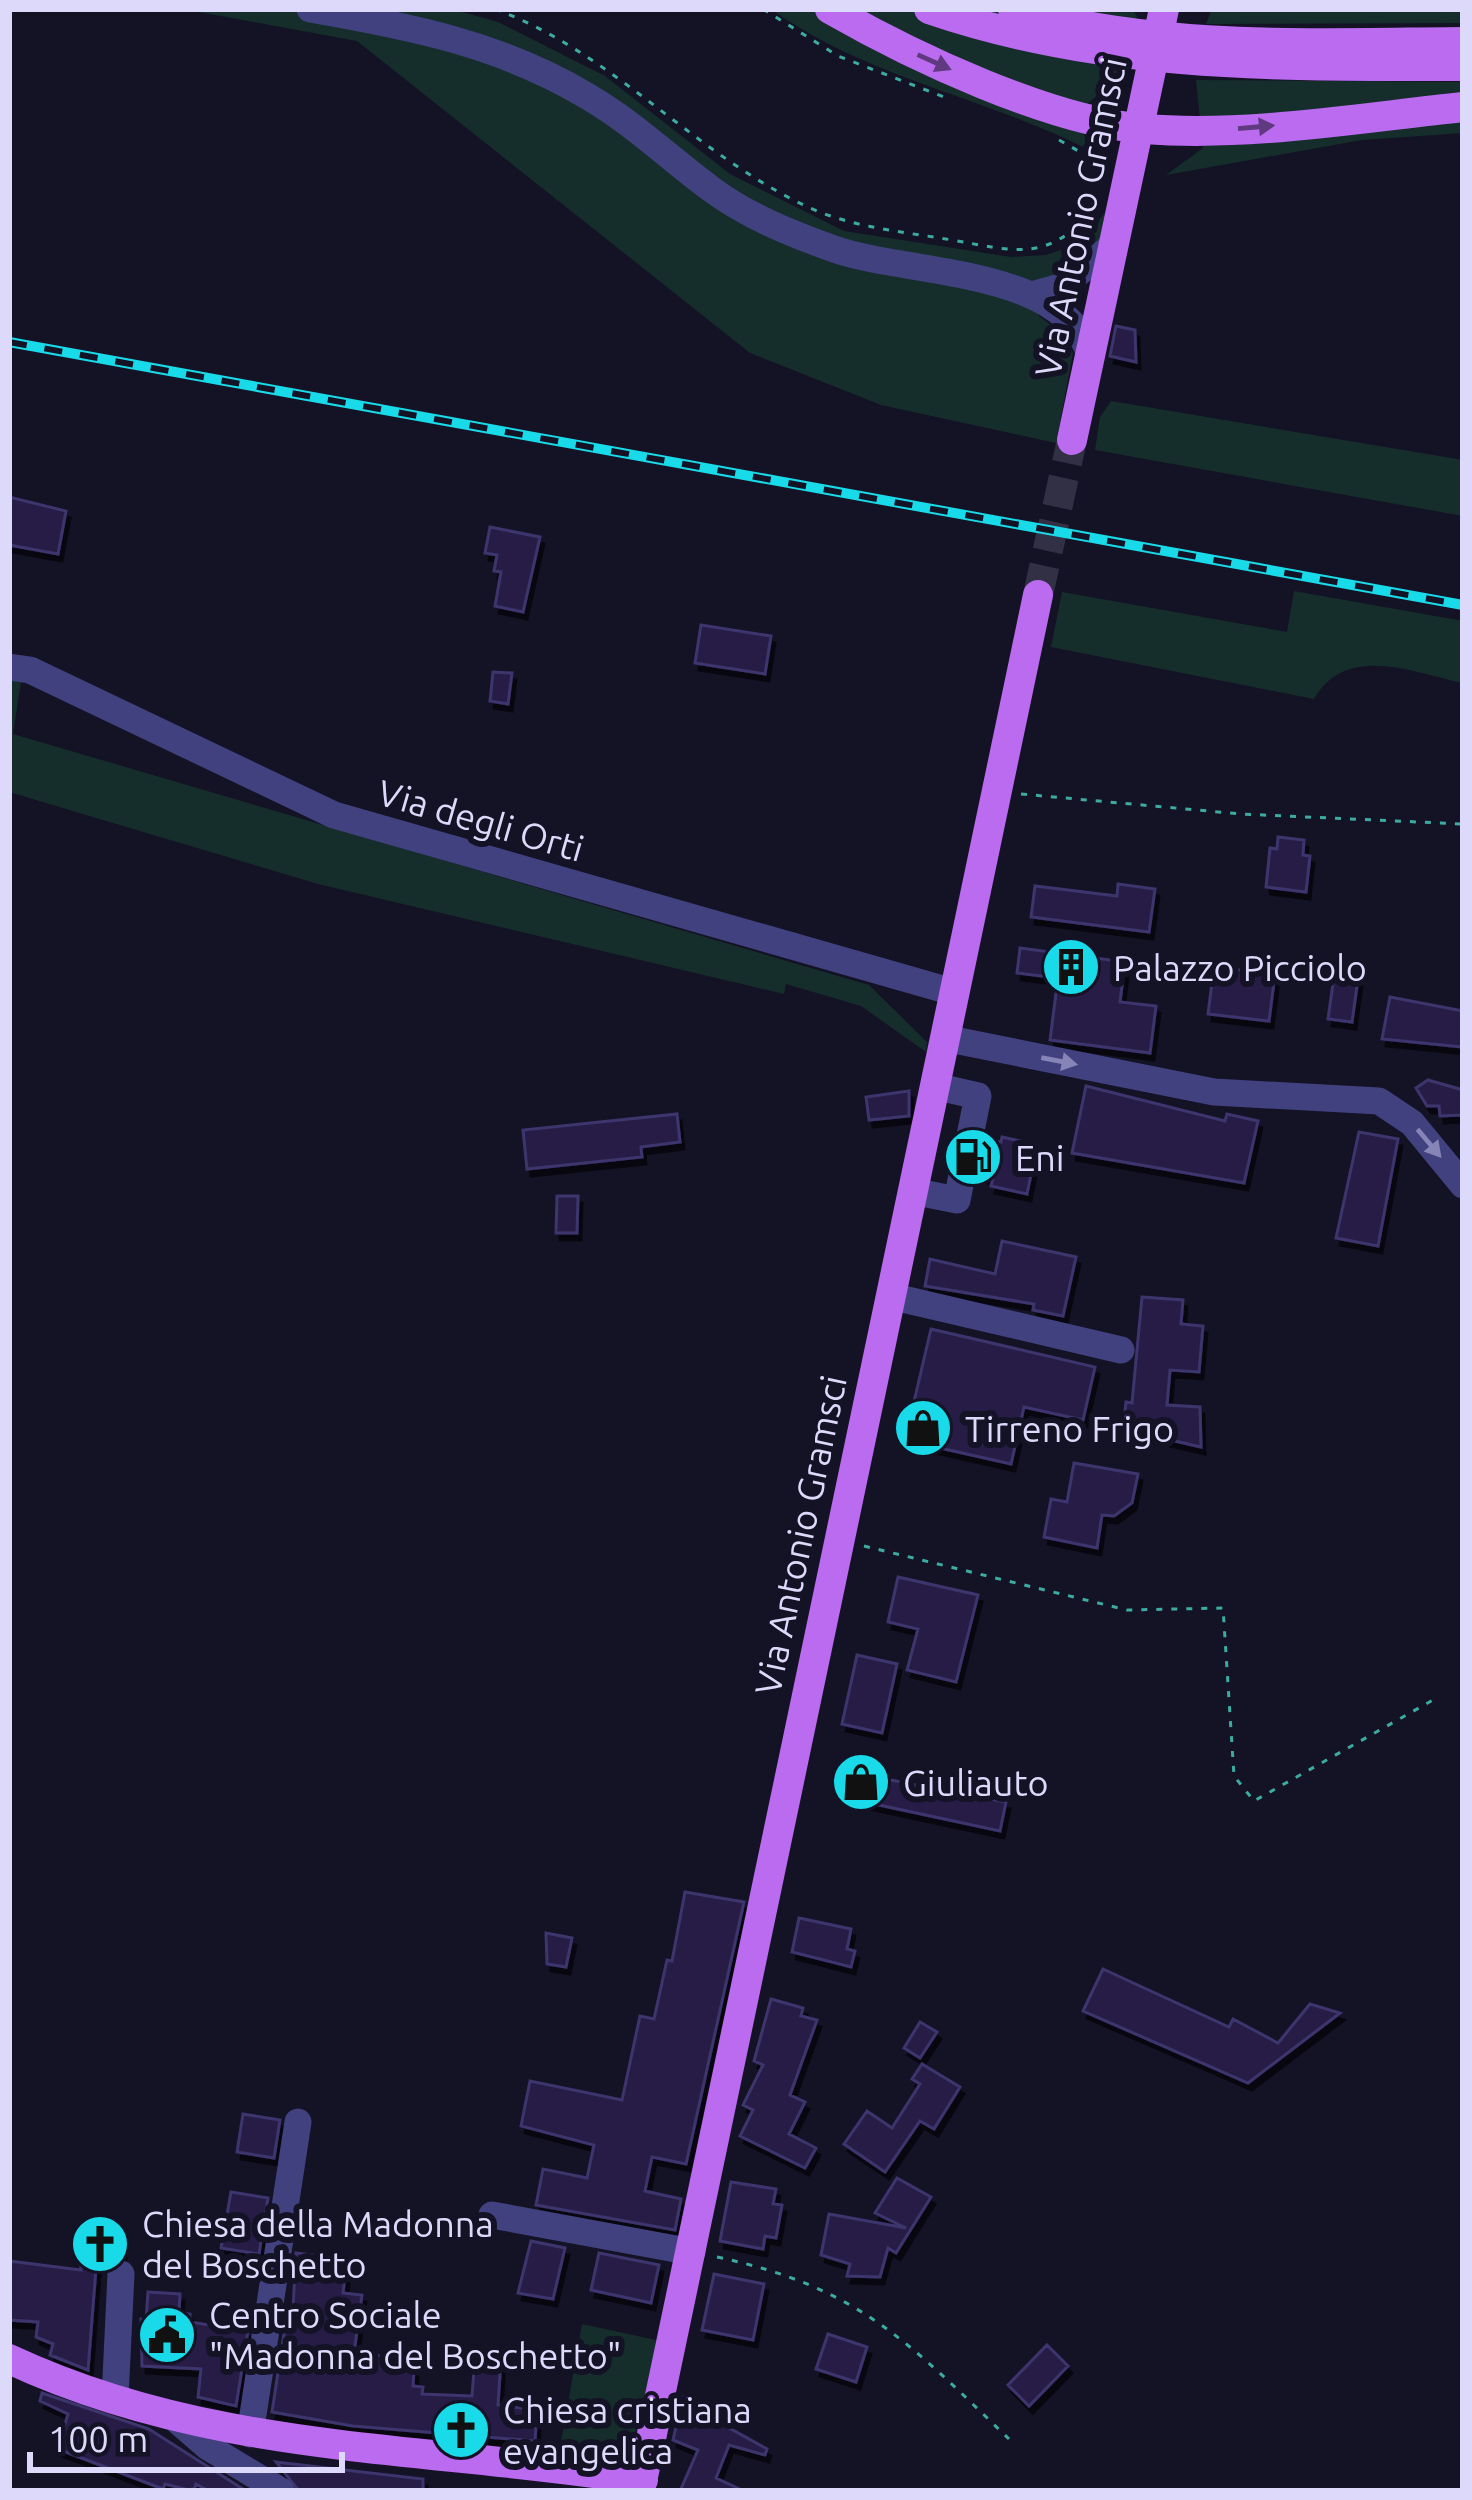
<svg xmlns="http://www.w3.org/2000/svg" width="1472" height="2500" viewBox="0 0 1472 2500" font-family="Ubuntu,sans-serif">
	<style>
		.green { fill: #152e2c }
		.building { fill: #261f44; stroke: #3d346d; stroke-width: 3; filter: url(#shadow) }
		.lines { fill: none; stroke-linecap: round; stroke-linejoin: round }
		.major-tunnel { stroke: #323045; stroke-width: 30; stroke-dasharray: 30 15; stroke-linecap: butt }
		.path { stroke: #3caca1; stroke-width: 3; stroke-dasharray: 6 9; stroke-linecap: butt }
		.minor { stroke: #41417f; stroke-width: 27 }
		.major { stroke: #ba6bf0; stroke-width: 30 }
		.rail-casing { stroke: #19dae8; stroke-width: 10 }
		.rail { stroke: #141225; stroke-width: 6; stroke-dasharray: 18; stroke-linecap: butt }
		.oneway { fill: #5f3a80 }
		.oneway2 { fill: #8785b7 }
		.labels { text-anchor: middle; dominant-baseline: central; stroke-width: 12; stroke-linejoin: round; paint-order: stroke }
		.street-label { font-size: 36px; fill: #dcd9fb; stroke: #141225 }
		.poi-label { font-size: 36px; fill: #dcd9fb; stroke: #141225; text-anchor: start }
	</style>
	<defs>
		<filter id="shadow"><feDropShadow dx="4" dy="7" stdDeviation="0" flood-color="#0009"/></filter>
	</defs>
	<rect width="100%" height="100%" fill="#141225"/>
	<!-- green -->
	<path class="green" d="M183 9H451L498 22 605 76 730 174 844 231 1011 257 1046 255 1075 245 1105 213 1099 243 1043 282 1039 316 1060 332 1073 353 1056 443 881 405 750 353 357 41Z
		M771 9H1132L1137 16 1125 72 1086 105 1078 126 1097 154C992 98 869 80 771 9Z
		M1212 9H1463V23L1206 24Z
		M1196 80 1463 82V133L1362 140 1166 175 1203 148Z
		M1111 401 1463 460V516L1095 450 1100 417Z
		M1294 591 1463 621V683C1412 672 1346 643 1314 699L1051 647 1062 592 1287 632Z
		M9 673 22 675 13 734 869 985 927 1042 926 1052 861 1006 786 984 784 994 318 884 9 792Z
		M582 2324 656 2340C645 2416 651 2459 558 2459Z"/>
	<!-- building -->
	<path class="building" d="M1116 326 1135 330 1136 362 1110 356Z
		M9 497 66 511 58 554 9 545Z
		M490 527 540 537 523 612 495 606 501 572 494 571 497 555 485 553Z
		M701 625 771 636 765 674 695 663Z
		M493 672 512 673 508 704 490 701Z
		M1278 837 1304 840 1303 855 1310 856 1306 892 1266 887 1270 848 1277 849Z
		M1118 884 1155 889 1149 932 1031 917 1035 886 1117 896Z
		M1020 948 1125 962 1120 1002 1156 1006 1150 1053 1050 1040 1058 978 1017 973Z
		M1214 967 1275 974 1269 1021 1208 1014Z
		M1334 976 1358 979 1352 1022 1328 1019Z
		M1390 997 1463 1011V1047L1382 1039Z
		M1428 1080 1463 1090V1115L1440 1116 1439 1106H1427L1416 1088Z
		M1086 1086 1225 1121 1227 1114 1258 1121 1244 1183 1072 1153Z
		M909 1091V1116L869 1120 866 1097Z
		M677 1114 680 1142 641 1147 642 1157 527 1169 523 1130Z
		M1359 1132 1398 1139 1378 1246 1336 1238Z
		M1002 1137 1037 1145 1027 1194 991 1186 993 1178 980 1175 988 1140 1001 1142Z
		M557 1196H578L577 1233H556Z
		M1002 1241 1076 1257 1063 1316 1033 1310 1034 1304 925 1286 930 1259 995 1274Z
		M1142 1297 1183 1300 1181 1324 1203 1326 1199 1372 1170 1370 1167 1405 1200 1407 1201 1447 1123 1429 1126 1402 1132 1403Z
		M931 1329 1095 1367 1083 1420 1024 1407 1011 1464 905 1440Z
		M1074 1463 1138 1474 1132 1503 1114 1516 1102 1515 1097 1548 1044 1537 1051 1499 1067 1502Z
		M898 1577 978 1595 956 1682 907 1670 918 1629 888 1622Z
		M857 1655 897 1664 882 1733 842 1724Z
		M875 1777 1006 1802 1000 1831 870 1803Z
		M685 1892 744 1902 686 2164 652 2157 645 2191 681 2199 675 2230 536 2205 543 2169 587 2178 594 2145 521 2126 530 2081 622 2100 640 2016 654 2019 667 1960 672 1961Z
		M799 1918 851 1929 847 1949 855 1951 851 1967 792 1952Z
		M546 1933 572 1938 566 1967 547 1964Z
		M1103 1969 1229 2027 1233 2019 1278 2043 1310 2004 1340 2013 1248 2083 1083 2011Z
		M771 1999 803 2008 801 2016 817 2020 790 2095 805 2102 789 2134 816 2148 805 2168 740 2136 753 2110 743 2105 763 2065 754 2061Z
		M920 2022 937 2032 920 2058 904 2048Z
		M922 2064 960 2087 934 2129 920 2121 885 2172 844 2144 867 2111 892 2128 920 2084 912 2079Z
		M243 2114 280 2120 274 2158 237 2152Z
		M897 2178 931 2197 896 2253 888 2248 880 2277 847 2276 850 2264 821 2255 829 2214 906 2228 875 2213Z
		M731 2182 776 2189 773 2204 782 2205 776 2238 765 2236 763 2249 720 2241Z
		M231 2192 268 2198 259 2254 221 2248Z
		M121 2232 122 2255 97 2256 88 2370 50 2355 53 2344 36 2337 38 2322 9 2320V2261L81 2270 79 2234Z
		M531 2241 565 2248 553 2299 518 2293Z
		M296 2253 338 2258 336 2275 345 2276 343 2293 362 2295 354 2353 392 2357V2367L414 2370 413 2386 423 2387 422 2394 472 2396 475 2357 501 2359 498 2405 537 2410 535 2441 353 2426 272 2412 288 2307 293 2308Z
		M599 2253 659 2265 651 2303 591 2290Z
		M714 2274 764 2284 753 2340 702 2330Z
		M148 2292 180 2294 179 2313 190 2314V2322L248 2331 236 2406 198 2397 201 2369 142 2366 141 2319 146 2320Z
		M828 2334 867 2347 856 2382 816 2369Z
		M1047 2345 1068 2366 1029 2406 1008 2385Z
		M42 2393 149 2429 246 2491H209L196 2484 193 2491 165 2484 163 2489 58 2449 68 2414 40 2401Z
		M683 2397 707 2406 704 2414 767 2449 765 2455 729 2445 716 2478 744 2491H680L698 2450 673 2440Z
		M276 2462 423 2479V2491H299Z"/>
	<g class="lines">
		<!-- major-tunnel -->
		<path class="major-tunnel" d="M1038 595 1072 440"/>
		<!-- path -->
		<path class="path" d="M495 9C614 53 696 156 810 208 855 228 905 232 952 240 1015 251 1047 263 1093 210
			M763 9 838 56 944 97
			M1059 140 1103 165
			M1021 794 1241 814 1463 824
			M864 1546 1127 1610 1223 1608 1234 1776 1254 1801 1433 1700
			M717 2257C859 2287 909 2343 1009 2439"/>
		<!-- minor -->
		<path class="minor" d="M310 9C408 26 501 44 587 96 632 122 669 158 711 189 747 216 792 234 834 249 907 275 1066 267 1090 356
			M1035 294 1060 287 1115 244
			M9 667 30 670 334 815 953 992
			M944 1038 1214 1092 1379 1101 1412 1123 1463 1185
			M912 1191 957 1200 978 1096 934 1086
			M890 1296 1121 1350
			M492 2215 692 2252
			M115 2398 121 2274
			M178 2421 208 2447 281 2491
			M250 2434 298 2122"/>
		<!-- major -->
		<path class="major" d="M830 9C912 56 1049 121 1144 129 1249 137 1358 118 1463 107
			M929 9C1104 69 1281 66 1463 66
			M1013 9C1158 51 1313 43 1463 42
			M1072 440 1164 9
			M9 2359C215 2455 424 2445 643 2480
			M640 2491 1038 595"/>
		<defs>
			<path id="rail" d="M9 342 1463 605"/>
		</defs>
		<!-- rail casing -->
		<use href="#rail" class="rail-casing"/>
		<!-- rail -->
		<use href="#rail" class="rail"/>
	</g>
	<!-- one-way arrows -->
	<defs><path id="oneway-solid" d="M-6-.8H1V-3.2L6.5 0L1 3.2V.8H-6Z" transform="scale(3)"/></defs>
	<g class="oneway">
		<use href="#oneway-solid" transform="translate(934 62) rotate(24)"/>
		<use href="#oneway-solid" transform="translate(1256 127) rotate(-5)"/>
	</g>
	<g class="oneway2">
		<use href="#oneway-solid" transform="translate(1059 1061) rotate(11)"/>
		<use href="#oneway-solid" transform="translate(1429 1143) rotate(50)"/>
	</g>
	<!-- icons -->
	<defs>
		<symbol id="building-disc" viewBox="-11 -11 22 22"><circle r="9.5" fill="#19dae8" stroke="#141225"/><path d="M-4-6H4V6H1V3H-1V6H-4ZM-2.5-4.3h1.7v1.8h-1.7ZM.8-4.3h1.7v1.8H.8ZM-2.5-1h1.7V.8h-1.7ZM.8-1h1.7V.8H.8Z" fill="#111"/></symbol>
		<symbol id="fuel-disc" viewBox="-11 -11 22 22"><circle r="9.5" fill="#19dae8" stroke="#141225"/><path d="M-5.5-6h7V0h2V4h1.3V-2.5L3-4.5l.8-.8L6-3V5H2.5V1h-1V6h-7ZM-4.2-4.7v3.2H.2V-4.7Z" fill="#111"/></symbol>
		<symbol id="shop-disc" viewBox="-11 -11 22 22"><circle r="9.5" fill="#19dae8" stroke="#141225"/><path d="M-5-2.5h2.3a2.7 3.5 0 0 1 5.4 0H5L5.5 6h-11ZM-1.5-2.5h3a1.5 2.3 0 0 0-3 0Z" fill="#111"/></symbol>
		<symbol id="church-disc" viewBox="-11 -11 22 22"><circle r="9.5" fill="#19dae8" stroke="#141225"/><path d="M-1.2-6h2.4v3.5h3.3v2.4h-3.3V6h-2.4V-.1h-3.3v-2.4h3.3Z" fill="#111"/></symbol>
		<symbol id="civic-disc" viewBox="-11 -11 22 22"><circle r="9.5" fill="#19dae8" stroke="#141225"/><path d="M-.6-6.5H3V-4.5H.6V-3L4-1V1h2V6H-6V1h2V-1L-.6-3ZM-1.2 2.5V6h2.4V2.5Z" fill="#111"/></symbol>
	</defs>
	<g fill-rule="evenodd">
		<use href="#building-disc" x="1038" y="934" width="66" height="66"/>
		<use href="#fuel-disc" x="940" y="1124" width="66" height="66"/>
		<use href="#shop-disc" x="890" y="1395" width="66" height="66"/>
		<use href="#shop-disc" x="828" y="1749" width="66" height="66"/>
		<use href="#church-disc" x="67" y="2211" width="66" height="66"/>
		<use href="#civic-disc" x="134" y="2302" width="66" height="66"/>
		<use href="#church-disc" x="428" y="2397" width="66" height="66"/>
	</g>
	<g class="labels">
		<!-- street labels -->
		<g class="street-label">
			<text transform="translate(1080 217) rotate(-78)">Via Antonio Gramsci</text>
			<text transform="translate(481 820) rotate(16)">Via degli Orti</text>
			<text transform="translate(800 1535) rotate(-78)">Via Antonio Gramsci</text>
		</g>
		<!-- poi labels -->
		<g class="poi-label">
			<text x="1113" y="967">Palazzo Picciolo</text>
			<text x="1015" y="1157">Eni</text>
			<text x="965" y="1428">Tirreno Frigo</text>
			<text x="903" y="1782">Giuliauto</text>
			<text x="142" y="2223">Chiesa della Madonna<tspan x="142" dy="41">del Boschetto</tspan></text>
			<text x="209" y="2314">Centro Sociale<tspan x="209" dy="41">"Madonna del Boschetto"</tspan></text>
			<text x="503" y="2409">Chiesa cristiana<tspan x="503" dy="41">evangelica</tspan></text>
		</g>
	</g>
	<!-- border -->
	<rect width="1472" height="2500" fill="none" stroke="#dcd9fb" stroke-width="24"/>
	<!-- scale -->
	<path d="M30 2452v18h312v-18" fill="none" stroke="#dcd9fb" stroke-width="6"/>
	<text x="48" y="2452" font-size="36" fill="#dcd9fb" stroke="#141225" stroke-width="9" paint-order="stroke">100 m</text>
</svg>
